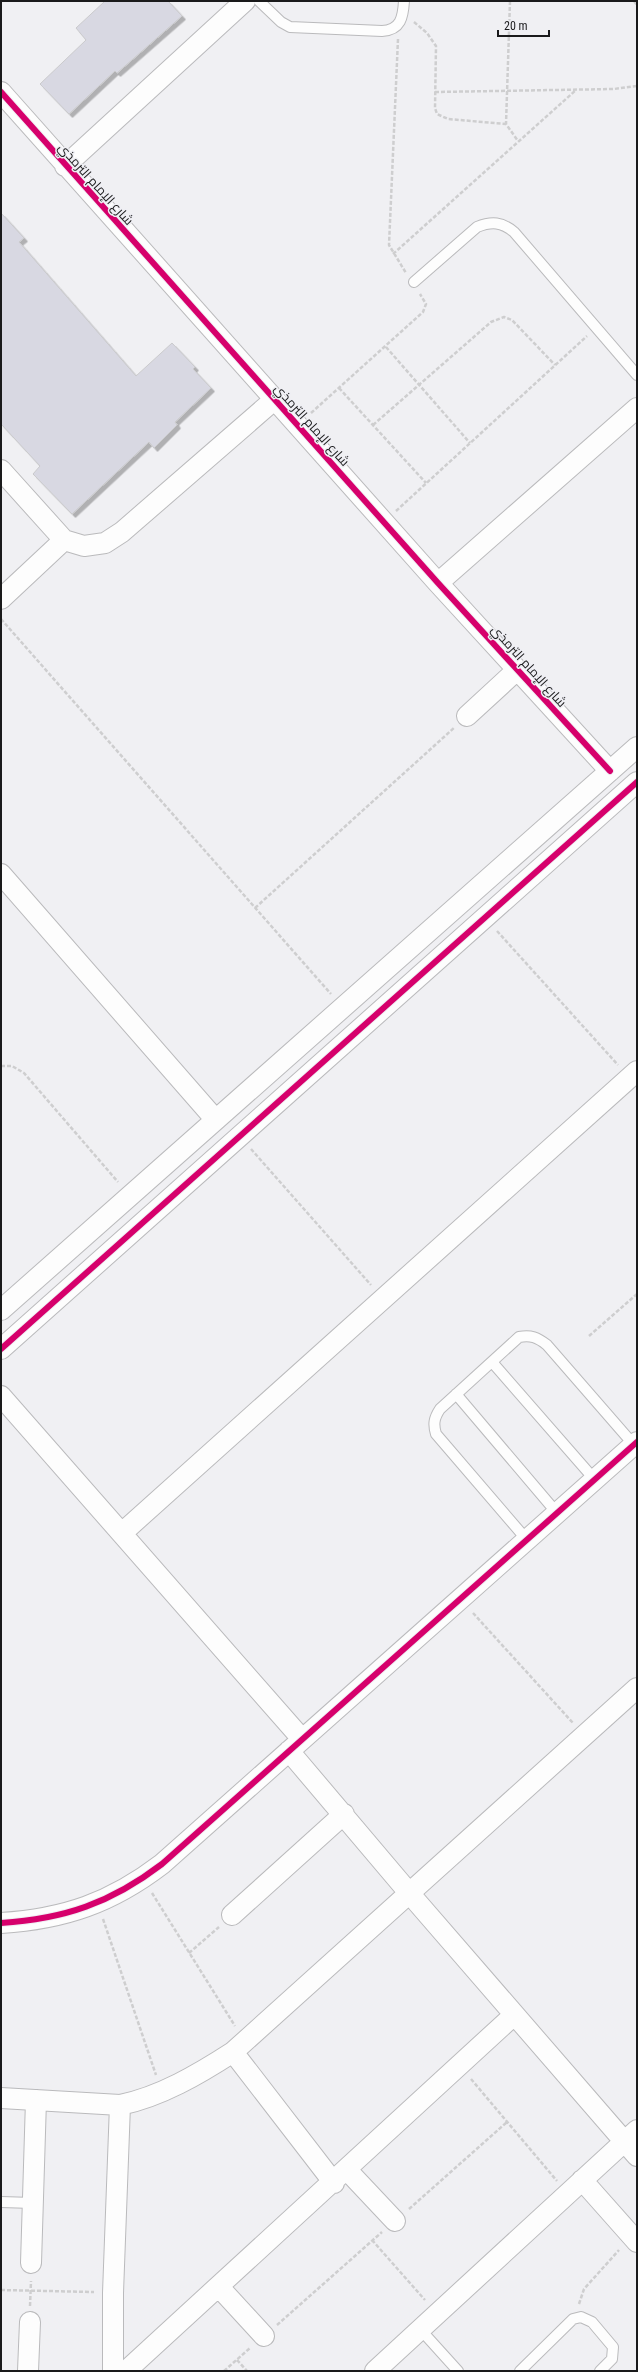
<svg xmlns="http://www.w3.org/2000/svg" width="638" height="2372" viewBox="0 0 638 2372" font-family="'Roboto Condensed',Cairo,sans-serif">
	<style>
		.building { fill: #d8d8e2; stroke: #cacacc; filter: url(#shadow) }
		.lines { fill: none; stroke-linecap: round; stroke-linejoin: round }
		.lane-casing { stroke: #bababc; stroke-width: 12 }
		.street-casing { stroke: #bababc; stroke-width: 22 }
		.path { stroke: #cececf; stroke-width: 2.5; stroke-dasharray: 4 2; stroke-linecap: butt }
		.lane { stroke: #fdfdfd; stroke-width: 10 }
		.street { stroke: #fdfdfd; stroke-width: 20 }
		.cycleway-casing { stroke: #efeff4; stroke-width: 8 }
		.cycleway { stroke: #d6006c; stroke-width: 6 }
		.labels { text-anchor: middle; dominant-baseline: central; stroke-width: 3; stroke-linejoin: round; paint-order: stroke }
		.street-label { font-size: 13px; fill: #1a1a1b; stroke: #efeff4 }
	</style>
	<defs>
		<filter id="shadow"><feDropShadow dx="3.5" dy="3.5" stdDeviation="0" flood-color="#0004"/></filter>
	</defs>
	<rect width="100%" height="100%" fill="#f0f0f3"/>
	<!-- building -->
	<path class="building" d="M105 1H168L182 16 117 73 115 71 69 114 40 84 86 40 76 28Z
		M1 213 24 238 19 242 136 376 172 343 195 367 193 369 211 388 175 422 177 425 154 448 149 442 72 514 33 474 40 466 1 424Z"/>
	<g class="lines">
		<defs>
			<path id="lane" d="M259 1 281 22 290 27 382 31C401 30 403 17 404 1
				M414 282 477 227C492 221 502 222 514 232L637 375
				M492 1362 595 1480
				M456 1394 557 1513
				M527 1540 436 1434C433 1424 434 1418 440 1409L519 1337C531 1335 537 1337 547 1345L634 1445
				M1 2202 33 2203
				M420 2329 458 2371
				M520 2371 573 2319 581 2317 592 2322 613 2347 612 2359 600 2371"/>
			<path id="street" d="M1 92 438 583 610 771
				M65 166 245 1
				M1 470 64 540 84 546 105 543 122 532 274 400
				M438 583 637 408
				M1 599 64 540
				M467 716 517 670
				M1 874 215 1119
				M1 1310 637 747
				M1 1349 637 782
				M1 1396 302 1739
				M122 1533 637 1071
				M289 1751 410 1894 637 2156
				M232 1915 344 1814
				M1 1923C64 1919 111 1903 162 1864L637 1442
				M233 2052 334 2183
				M1 2098 120 2105C160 2097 199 2074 233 2052L637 1688
				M347 2170 395 2221
				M582 2180 637 2242
				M31 2263 36 2100
				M219 2287 264 2336
				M28 2371 30 2322
				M113 2371V2293L120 2105
				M126 2371 514 2015
				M375 2371 637 2130"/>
		</defs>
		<!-- lane casing -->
		<use href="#lane" class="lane-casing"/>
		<!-- street casing -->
		<use href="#street" class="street-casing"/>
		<!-- path -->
		<path class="path" d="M510 1 506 124 518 141
			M634 1 637 5
			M414 22 427 33 436 46 435 108 437 114 448 119 506 124
			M398 39 389 245 406 273
			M435 92 614 89 637 86
			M393 254 576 90
			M386 347 470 443
			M339 388 426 483
			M311 413 423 312 426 304 420 294
			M373 425 491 322 504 317 512 320 555 365
			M396 511 587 336
			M1 619 331 994
			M255 908 455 727
			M497 931 618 1065
			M1 1066H12L24 1073 118 1182
			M251 1149 371 1285
			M589 1336 637 1294
			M473 1613 573 1723
			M152 1893 235 2026
			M103 1919 156 2075
			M189 1953 219 1927
			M471 2079 557 2181
			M409 2209 507 2122
			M372 2240 425 2300
			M1 2290 94 2292
			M579 2304 584 2289 619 2250
			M30 2306 31 2281
			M277 2325 382 2232
			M237 2360 247 2371
			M224 2371 250 2348"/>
		<!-- lane -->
		<use href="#lane" class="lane"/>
		<!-- street -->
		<use href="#street" class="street"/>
		<defs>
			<path id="cycleway" d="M1 92 438 583 610 771
				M1 1349 637 782
				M1 1923C64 1919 111 1903 162 1864L637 1442"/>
		</defs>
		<!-- cycleway casing -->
		<use href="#cycleway" class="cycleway-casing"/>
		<!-- cycleway -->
		<use href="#cycleway" class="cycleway"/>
	</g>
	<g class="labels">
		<!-- street labels -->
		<g class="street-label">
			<text transform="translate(96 184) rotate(48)">شارع الإمام الترمذي</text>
			<text transform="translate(312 425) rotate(48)">شارع الإمام الترمذي</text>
			<text transform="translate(529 666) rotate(48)">شارع الإمام الترمذي</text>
		</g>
	</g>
	<!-- border -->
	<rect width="638" height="2372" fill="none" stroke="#1a1a1b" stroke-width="4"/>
	<!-- scale -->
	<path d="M498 30v6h51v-6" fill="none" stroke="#1a1a1b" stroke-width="2"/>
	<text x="504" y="30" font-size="12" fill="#1a1a1b" stroke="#efeff4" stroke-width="3" paint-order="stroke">20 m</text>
</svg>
